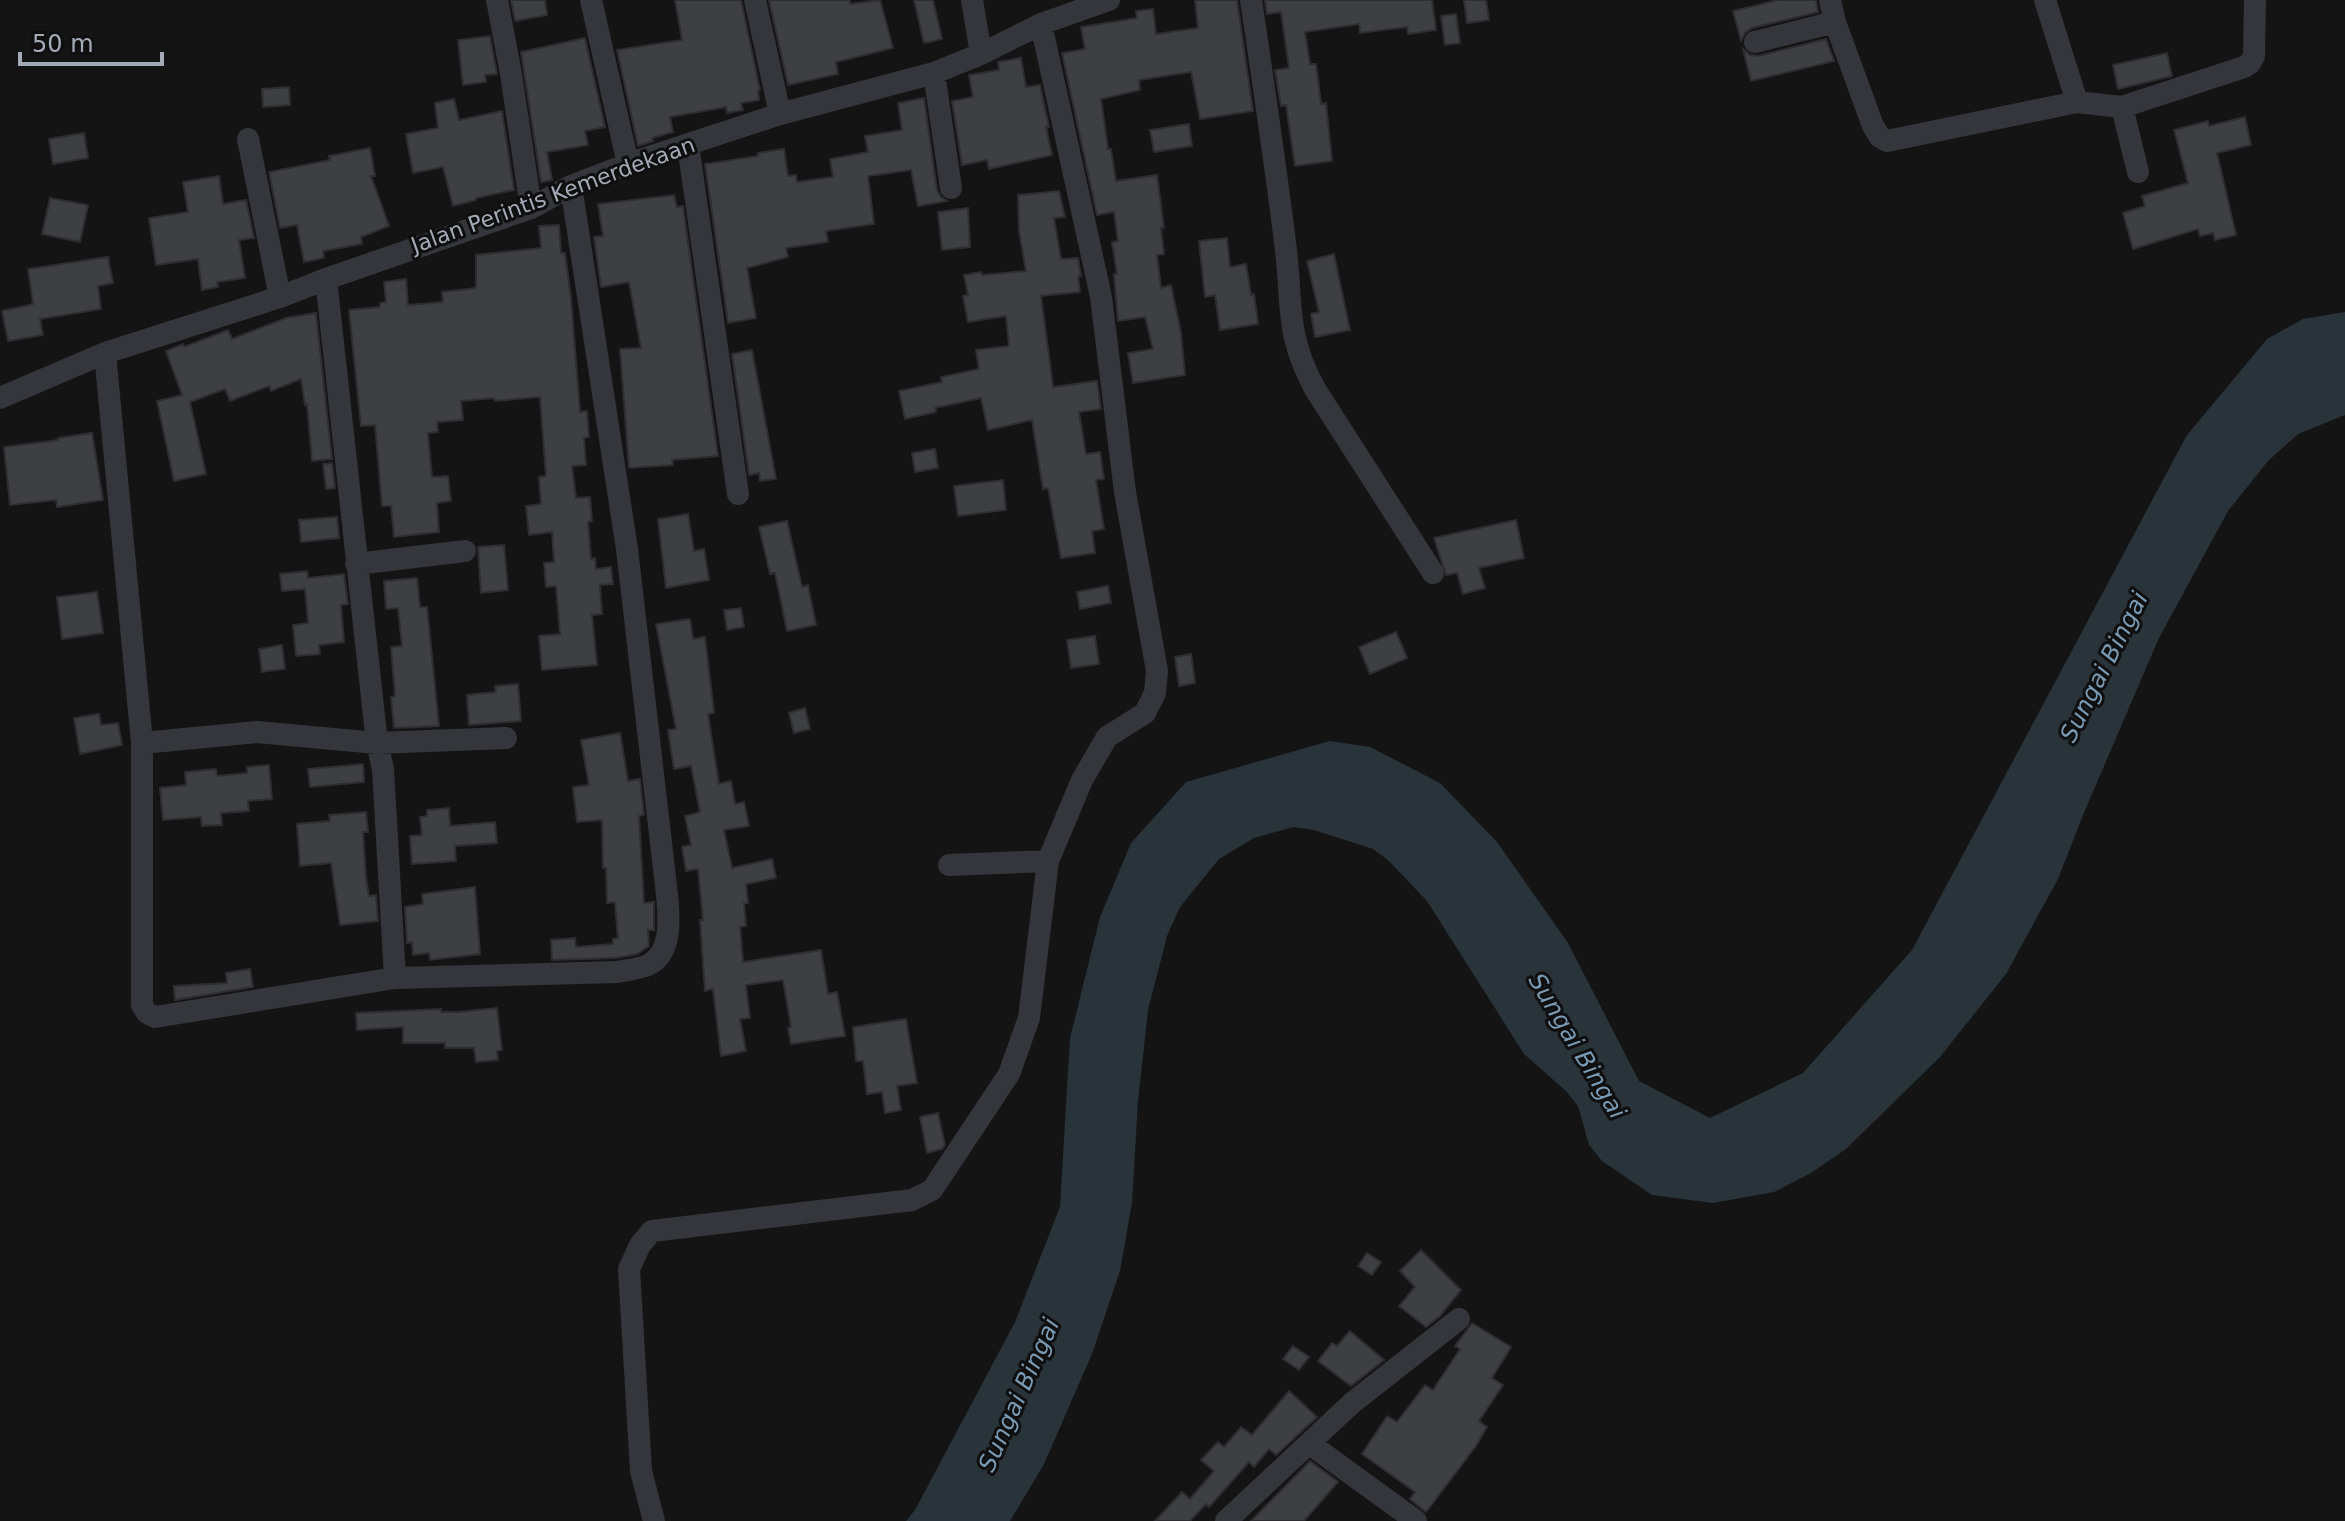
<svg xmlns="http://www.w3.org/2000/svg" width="2345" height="1521" viewBox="0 0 2345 1521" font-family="'DejaVu Sans',sans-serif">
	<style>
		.water { fill: #29333a }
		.building { fill: #3e3f43; stroke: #2e2e32; stroke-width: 2 }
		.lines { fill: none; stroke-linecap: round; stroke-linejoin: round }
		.minor { stroke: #34363b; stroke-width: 22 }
		.labels { text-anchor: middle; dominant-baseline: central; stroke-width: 6; stroke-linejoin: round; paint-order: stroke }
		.street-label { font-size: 22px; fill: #a5abb6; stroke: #0f0f10 }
		.water-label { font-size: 24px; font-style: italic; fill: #7a9ab3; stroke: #0f0f10 }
	</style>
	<rect width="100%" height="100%" fill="#141415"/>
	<!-- water -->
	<path class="water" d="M2345 312V415L2298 434 2268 461 2228 511 2159 638 2083 815 2058 879 2006 974 1940 1057 1846 1149 1811 1173 1774 1192 1713 1203 1652 1195 1602 1161 1589 1145 1578 1106 1566 1091 1524 1054 1427 901 1389 861 1373 849 1314 830 1294 827 1254 838 1219 859 1180 907 1167 936 1148 1010 1138 1101 1132 1203 1120 1271 1092 1354 1044 1464 1010 1521H906L915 1510 1015 1322 1060 1207 1070 1038 1100 917 1131 843 1186 782 1330 741 1370 747 1440 783 1497 842 1568 943 1639 1081 1710 1118 1803 1073 1912 950 2187 435 2267 339 2303 319Z"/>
	<!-- building -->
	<path class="building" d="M511 0H545L547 15 515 21Z
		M675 0H741L760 90H758L759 100 741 103 743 110 727 113 726 107 670 117 673 132 652 138 653 141 638 146 617 50 682 40Z
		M769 0H850V4L880 0 893 48 836 62 838 74 788 85Z
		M914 0H933L942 39 924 43Z
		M1195 0H1237L1253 111 1200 119 1191 72 1139 80 1140 90 1101 99 1108 149H1111L1116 181 1157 175 1164 228H1161L1164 254 1157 255 1161 288 1171 285 1181 333 1185 375 1133 383 1128 353 1153 349 1145 317 1118 321 1114 274H1117L1112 242 1118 241 1114 212 1097 215 1062 53 1085 49 1081 27 1137 18 1136 11 1153 9 1156 34 1198 28Z
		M1265 0H1432L1436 30 1408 34 1407 27 1360 33 1359 24 1305 32 1310 64H1316L1321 104 1326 103 1332 161 1295 166 1286 105 1281 106 1275 70 1289 68 1281 12 1267 14Z
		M1464 0H1486L1489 20 1467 23Z
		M1778 0H1816L1818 12 1752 28 1745 33 1741 41 1733 11Z
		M1456 14 1460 43 1445 45 1441 16Z
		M490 36 497 74 485 75 486 82 463 85 458 40Z
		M585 38 605 127 585 131 588 145 547 152 552 180 541 182 521 52Z
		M1826 39 1834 61 1751 81 1743 49 1750 55 1758 56Z
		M2167 53 2172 76 2118 89 2113 65Z
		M1021 58 1026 87 1040 85 1049 127H1046L1052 155 989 169 987 160 962 165 952 101 973 97 969 75 999 70 998 62Z
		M289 87 290 105 263 107 262 89Z
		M924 98 937 190 941 197 947 201 918 206 911 170 868 176 874 224 826 231 828 242 786 248 788 257 747 268 756 318 728 323 705 164 758 156V153L784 149 788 176 796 175 797 182 833 177 830 159 868 152 865 136 902 130 898 103Z
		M454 99 459 120 502 111 514 190 476 198V200L453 206 443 167 413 173 406 134 438 128 435 103Z
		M2245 117 2251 145 2217 153 2236 235 2215 240 2213 233 2200 236 2198 229 2133 249 2123 213 2145 206 2142 196 2188 183 2174 130 2208 121 2209 126Z
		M1189 124 1192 146 1154 152 1150 130Z
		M84 133 88 158 53 164 49 139Z
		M370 148 375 176H371L389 226 361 237 362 244 323 251 324 258 304 262 297 225 280 228 269 172 330 160 329 156Z
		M219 176 223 204 246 200 254 238 239 240 245 278 217 282 218 287 202 290 198 259 156 265 149 218 188 212 183 182Z
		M1059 191 1065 217 1054 218 1061 259 1078 258 1081 276H1078L1080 292 1041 296 1053 387 1097 381 1101 409 1079 412 1086 454 1100 452 1104 479 1096 480 1104 529 1092 531 1095 553 1061 558 1048 488 1043 489 1032 420 988 430 981 398 935 408 936 412 905 419 899 391 942 382 941 377 979 369 976 350 1009 346 1006 316 968 322 963 296 968 295 964 275 981 272 982 275 1026 271 1019 231 1018 195Z
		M674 195 677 207 683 206 718 456 672 460 673 465 629 468 620 349 641 348 629 282 601 287 594 237 603 236 598 204Z
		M50 198 88 205 80 242 42 234Z
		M968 208 970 247 942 250 938 212Z
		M559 225 561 253H565L571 298 580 412 587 411 589 437 584 438 586 465 572 466 576 498 590 497 592 521 588 522 591 559 595 558 596 569 611 567 613 584 600 585 602 614 592 615 597 665 542 670 539 636 560 634 556 586 546 587 544 563 554 562 552 532 529 535 526 506 541 504 539 477 546 476 540 397 495 401 494 398 461 401 463 420 437 422 438 432 428 433 432 477 448 476 451 501 437 503 439 532 394 537 391 506H382L375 425 361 426 349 310 380 307V303L386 302 384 282 406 279 408 305 443 302 442 292 476 288V255L541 248 539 226Z
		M1227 238 1230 267 1246 264 1251 295 1254 294 1258 324 1220 330 1215 295 1205 297 1199 241Z
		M1334 254 1350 330 1315 337 1311 314 1319 312 1307 261Z
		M108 257 113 283 98 286 101 309 40 319 43 335 8 341 2 311 33 304 28 269Z
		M316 313 332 459 312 461 307 404 305 405 301 379 271 391 269 386 230 401 225 389 190 402 206 474 174 481 157 401 182 395 166 351 183 344 184 347 228 330 232 339 286 318Z
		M752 350 776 479 760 481 759 473 749 475 732 354Z
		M92 433 103 500 57 507 56 500 10 505 4 447 58 440V438Z
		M935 449 938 468 915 472 912 453Z
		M332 463 335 488 326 489 323 464Z
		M1003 480 1006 510 958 516 954 486Z
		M688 514 694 551 704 549 709 580 666 588 658 519Z
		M337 517 339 538 301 542 299 520Z
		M1516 520 1524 558 1479 568 1485 588 1463 594 1457 573 1446 575 1434 538Z
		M787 521 802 587 808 585 816 625 787 631 775 573 770 574 759 527Z
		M504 545 508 590 481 593 478 547Z
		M307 571 308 578 344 574 348 604 341 605 344 642 319 645 320 654 296 656 293 625 308 623 305 589 282 591 280 574Z
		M417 578 420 607H427L439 726 394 728 391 697 395 696 391 647 402 646 398 608 386 609 384 581Z
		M1108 586 1111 603 1080 609 1077 592Z
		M97 592 103 633 62 639 57 597Z
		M741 608 744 627 727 630 724 610Z
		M690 619 693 639 705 637 714 713 708 714 719 784 731 781 735 804 744 802 749 826 724 830 732 868 772 859 776 878 746 884 748 903H744L746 926 740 927 743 962 821 950 828 994 837 992 845 1036 791 1044 788 1028 791 1027 783 980 746 985 750 1018 740 1019 746 1051 721 1056 713 989 705 991 700 920H703L698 869 686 871 682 847 691 845 685 816 700 812 691 766 674 769 668 730 676 729 656 624Z
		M1396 632 1407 658 1370 674 1359 647Z
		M1095 636 1099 664 1071 668 1067 640Z
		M282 645 285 669 262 672 259 649Z
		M1191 654 1195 683 1179 686 1175 657Z
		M518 684 521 721 469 725 467 695 496 692 495 686Z
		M805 708 810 729 794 733 789 713Z
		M99 714 101 725 118 723 122 745 80 754 74 718Z
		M620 733 628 781 640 779 644 815 639 816 644 903 654 902V930H648L649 946 637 954 615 958 552 960 551 940 575 938 576 947 613 944V939L618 938 615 902 607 903 606 868H603L602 820 577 822 573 787 589 785 581 740Z
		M363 764 364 782 310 787 308 769Z
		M269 765 272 799 248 801 249 811 221 813 222 825 202 826 201 817 163 820 160 788 186 785 185 772 216 769 217 776 247 773V767Z
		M449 808 450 826 495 822 497 843 455 846 456 861 412 864 410 836 422 835 420 817 427 816V810Z
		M366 812 368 832H363L366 878 369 896 376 895 378 921 340 925 331 863 300 866 297 824 330 821 329 815Z
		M475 887 480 954 430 960 429 953 413 955 412 942 407 943 405 907 423 904 422 894Z
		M250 969 253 987 175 1000 174 986 227 983 226 973Z
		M497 1008 502 1050 497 1051 498 1060 476 1062 474 1048H445V1043H403V1027L357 1030 356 1013 441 1009V1012H458Z
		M906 1019 917 1083 897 1086 901 1110 885 1113 882 1092 867 1094 863 1061H856L853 1027Z
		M938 1113 945 1145 942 1149 927 1153 920 1117Z
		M1421 1250 1461 1290 1440 1316 1426 1327 1399 1306 1415 1287 1400 1271Z
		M1367 1253 1381 1262 1372 1275 1358 1266Z
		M1472 1323 1511 1347 1492 1378 1503 1385 1479 1421 1487 1427 1476 1446 1426 1512 1410 1499 1415 1492 1362 1454 1387 1416 1397 1422 1425 1385 1433 1390 1460 1349 1455 1346Z
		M1350 1331 1384 1360 1351 1386 1318 1361 1332 1343 1337 1346Z
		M1293 1346 1309 1357 1299 1370 1283 1359Z
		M1289 1391 1317 1417 1276 1455 1269 1449 1254 1467 1249 1462 1209 1507 1206 1504 1190 1521H1155L1182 1492 1190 1499 1214 1471 1201 1460 1218 1442 1224 1447 1241 1427 1252 1435Z
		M1310 1461 1338 1482 1304 1521H1251Z"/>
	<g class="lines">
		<!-- minor -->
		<path class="minor" d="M497 0 511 74 531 208
			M591 0 628 164
			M755 0 780 114
			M972 0 981 54
			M1251 0C1263 81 1275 161 1285 242 1293 302 1284 332 1315 389L1433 573
			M1830 0 1835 22 1873 126 1880 137 1887 141 2077 102 2122 107 2244 67 2250 63 2254 56 2255 0
			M2045 0 2077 102
			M1755 42 1835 22
			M934 73 951 188
			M2122 107 2138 172
			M248 139 280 297
			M688 145 738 494
			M326 279 377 743 383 769 395 978
			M105 353 142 743V1005L147 1013 155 1017 395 978 617 972C626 970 640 969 648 965 673 953 669 917 667 895L627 549 571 186
			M0 398 105 353 280 297 326 279 531 208 571 186 628 164 780 114 934 73 981 54 1041 24 1109 0
			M356 564 465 551
			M142 743 257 732 377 743 506 738
			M949 865 1048 861
			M1310 1444 1416 1521
			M654 1521 641 1471 629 1269 640 1245 652 1231 912 1200 932 1190 1009 1074 1029 1018 1048 861 1082 780 1107 737 1145 713 1155 693 1157 671 1125 492 1101 297 1041 24
			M1226 1521 1352 1403 1459 1319"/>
	</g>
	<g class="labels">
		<!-- street labels -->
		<g class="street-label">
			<text transform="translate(553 195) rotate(-20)">Jalan Perintis Kemerdekaan</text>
		</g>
		<!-- water labels -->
		<g class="water-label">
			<text transform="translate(2104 667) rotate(-63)">Sungai Bingai</text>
			<text transform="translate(1577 1046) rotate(59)">Sungai Bingai</text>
			<text transform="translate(1019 1395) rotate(-66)">Sungai Bingai</text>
		</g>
	</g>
	<!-- scale -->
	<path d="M20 52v12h142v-12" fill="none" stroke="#a5abb6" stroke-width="4"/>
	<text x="32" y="52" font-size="24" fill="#a5abb6" stroke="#0f0f10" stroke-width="6" paint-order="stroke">50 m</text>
</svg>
